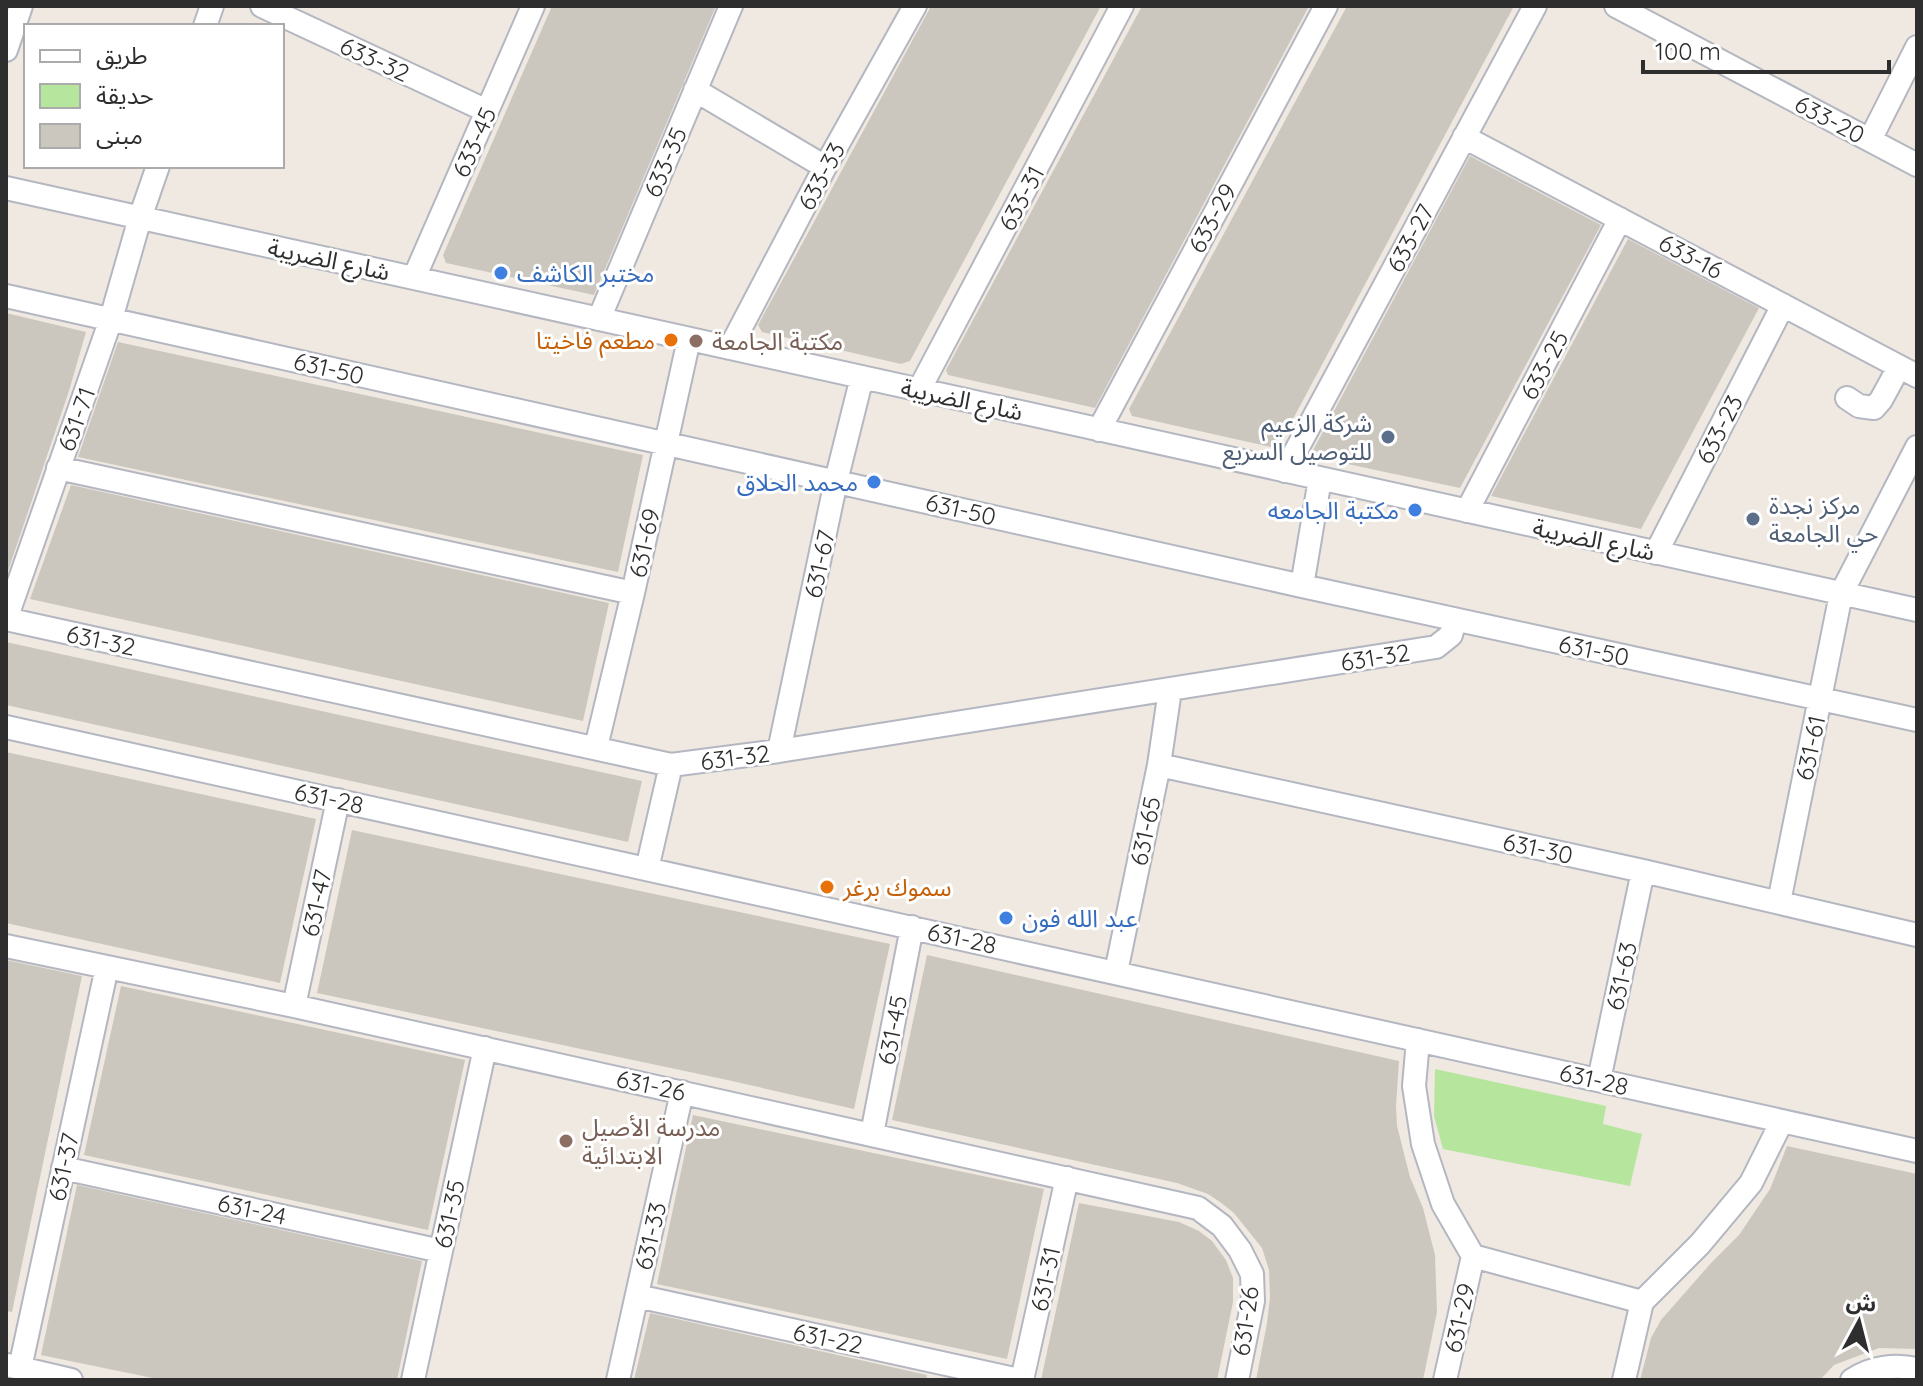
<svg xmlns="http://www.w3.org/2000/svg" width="1923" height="1386" viewBox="0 0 1923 1386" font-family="Quicksand,'Noto Sans Arabic',sans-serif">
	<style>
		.green { fill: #b6e59e }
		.building { fill: #cbc7bf }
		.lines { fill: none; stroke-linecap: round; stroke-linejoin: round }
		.minor-casing { stroke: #b4b7c1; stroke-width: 26 }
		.minor { stroke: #fff; stroke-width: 22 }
		.shop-dot { fill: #3f7fe0; stroke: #fff; stroke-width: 3 }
		.food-dot { fill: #e8710a; stroke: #fff; stroke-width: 3 }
		.education-dot { fill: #8d6e63; stroke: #fff; stroke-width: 3 }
		.service-dot { fill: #5c6f8a; stroke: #fff; stroke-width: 3 }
		.labels { text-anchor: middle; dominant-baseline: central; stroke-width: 6; stroke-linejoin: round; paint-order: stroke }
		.street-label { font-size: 24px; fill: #2e2e2e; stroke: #fff }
		.shop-label { font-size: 24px; fill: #366cbe; stroke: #fff; text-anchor: start }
		.food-label { font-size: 24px; fill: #c56008; stroke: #fff; text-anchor: end }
		.education-label { font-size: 24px; fill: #785e54; stroke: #fff; text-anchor: start }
		.service-label { font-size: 24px; fill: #4e5e75; stroke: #fff; text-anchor: end }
	</style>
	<rect width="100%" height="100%" fill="#efe9e1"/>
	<!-- green -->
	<path class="green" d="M1435 1069 1606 1106 1603 1124 1642 1134 1630 1186 1443 1149 1434 1116Z"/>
	<!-- building -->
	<path class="building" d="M552 6H716L594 295 446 263 443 255Z
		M931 6H1101L910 361 901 364 762 332 758 325Z
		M1142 6H1309L1095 408 948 375 946 370Z
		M1347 6H1514L1286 432 1275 448 1132 416 1129 409Z
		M1470 156 1601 225 1551 318 1460 488 1310 456Z
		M1628 239 1759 308 1641 529 1491 496Z
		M6 313 86 332 69 391 8 571H6Z
		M118 342 643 455 618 572 78 457Z
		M71 485 609 603 583 721 30 599Z
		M6 642 642 781 628 842 6 705Z
		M6 752 316 819 280 983 6 923Z
		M352 830 890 944 854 1109 732 1081 317 993Z
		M927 955 1399 1061 1396 1106 1397 1126 1410 1177 1423 1208 1435 1255 1437 1312 1423 1380H1256L1267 1323 1270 1297 1269 1270 1262 1248 1234 1213 1220 1202 1208 1194 1177 1183 892 1120Z
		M6 960 82 976 12 1312 6 1311Z
		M121 986 465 1060 428 1230 84 1155Z
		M693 1115 1044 1189 1007 1359 657 1284Z
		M1787 1146 1917 1174V1349L1879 1348 1834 1365 1820 1380H1640L1651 1338 1661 1320 1711 1263 1739 1235 1770 1189Z
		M77 1185 422 1261 397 1380H162L41 1355Z
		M1079 1203 1179 1222 1199 1231 1212 1241 1226 1260 1233 1278V1302L1217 1380H1041Z
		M650 1313 927 1375 926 1380H634Z"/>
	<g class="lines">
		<defs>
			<path id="minor" d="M262 6 487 111
				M1616 6 1917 165
				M205 26 212 6
				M6 50 21 6
				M695 90 825 167
				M1464 137 1917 376
				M1870 140 1917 47
				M158 166 140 218 111 319 6 619 671 765 779 751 1436 647 1451 635 1455 620
				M6 188 1917 610
				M414 278 533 6
				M6 296 1302 586 1917 720
				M599 319 731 6
				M730 348 825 167 915 6
				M919 390 1122 6
				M1847 398 1859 406 1874 408 1881 400 1899 367
				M1099 430 1326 6
				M58 468 633 593
				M1285 471 1535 6
				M1467 511 1620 219
				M1656 553 1783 305
				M1302 586 1320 479
				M6 727 1917 1151
				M596 747 633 593 689 339
				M779 751 836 481 862 377
				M1159 765 1643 871 1917 935
				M647 869 671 765
				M1779 902 1841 594 1917 447
				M6 946 294 1006 1198 1208 1222 1226 1240 1250 1252 1274 1253 1301 1237 1380
				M1116 972 1159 765 1170 690
				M294 1006 338 800
				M1418 1040 1414 1086 1423 1144 1443 1204 1473 1256 1642 1302 1700 1244 1751 1183 1782 1121
				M1599 1080 1643 871
				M872 1134 912 927
				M63 1168 441 1251
				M637 1296 1019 1380
				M7 1365 71 1380
				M20 1368 107 967
				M413 1380 485 1048
				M618 1380 682 1092
				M1022 1380 1067 1178
				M1445 1380 1473 1256
				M1624 1380 1642 1302
				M1852 1380C1871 1367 1895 1364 1917 1369"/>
		</defs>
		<!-- minor casing -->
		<use href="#minor" class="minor-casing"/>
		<!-- minor -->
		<use href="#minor" class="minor"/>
	</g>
	<!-- markers -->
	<g class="shop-dot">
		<circle cx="501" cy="273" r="8"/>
		<circle cx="874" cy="482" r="8"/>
		<circle cx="1415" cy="510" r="8"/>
		<circle cx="1006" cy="918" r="8"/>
	</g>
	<g class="food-dot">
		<circle cx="671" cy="340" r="8"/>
		<circle cx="827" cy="887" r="8"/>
	</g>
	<g class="education-dot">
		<circle cx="696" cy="341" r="8"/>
		<circle cx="566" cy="1141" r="8"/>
	</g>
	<g class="service-dot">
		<circle cx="1388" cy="437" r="8"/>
		<circle cx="1753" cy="519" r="8"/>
	</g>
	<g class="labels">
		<!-- street labels -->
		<g class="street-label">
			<text transform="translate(375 59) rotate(25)">633-32</text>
			<text transform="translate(1830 119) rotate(28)">633-20</text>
			<text transform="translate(474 142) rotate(-66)">633-45</text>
			<text transform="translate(665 162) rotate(-67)">633-35</text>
			<text transform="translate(821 176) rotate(-62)">633-33</text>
			<text transform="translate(1021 198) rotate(-62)">633-31</text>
			<text transform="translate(1212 218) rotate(-62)">633-29</text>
			<text transform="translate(1410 238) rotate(-62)">633-27</text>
			<text transform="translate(1691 256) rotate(28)">633-16</text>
			<text transform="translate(329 259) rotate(12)">شارع الضريبة</text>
			<text transform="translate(1544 365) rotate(-62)">633-25</text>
			<text transform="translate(329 368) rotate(13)">631-50</text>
			<text transform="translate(962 399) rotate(12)">شارع الضريبة</text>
			<text transform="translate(76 419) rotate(-70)">631-71</text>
			<text transform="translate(1719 429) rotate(-63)">633-23</text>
			<text transform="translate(961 509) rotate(13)">631-50</text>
			<text transform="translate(1594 539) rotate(12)">شارع الضريبة</text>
			<text transform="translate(644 543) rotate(-78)">631-69</text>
			<text transform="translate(819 564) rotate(-78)">631-67</text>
			<text transform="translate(101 640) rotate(12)">631-32</text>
			<text transform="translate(1594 650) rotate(12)">631-50</text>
			<text transform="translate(1375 657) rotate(-9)">631-32</text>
			<text transform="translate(1810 748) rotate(-78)">631-61</text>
			<text transform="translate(735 757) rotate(-7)">631-32</text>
			<text transform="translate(329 798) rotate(12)">631-28</text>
			<text transform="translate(1145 831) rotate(-78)">631-65</text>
			<text transform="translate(1538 848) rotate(12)">631-30</text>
			<text transform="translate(316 903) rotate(-78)">631-47</text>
			<text transform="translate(962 938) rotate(12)">631-28</text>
			<text transform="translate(1621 976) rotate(-78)">631-63</text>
			<text transform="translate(892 1030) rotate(-79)">631-45</text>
			<text transform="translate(1594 1079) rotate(13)">631-28</text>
			<text transform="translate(651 1085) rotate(12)">631-26</text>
			<text transform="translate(63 1167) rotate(-78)">631-37</text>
			<text transform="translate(252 1209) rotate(12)">631-24</text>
			<text transform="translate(449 1214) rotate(-78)">631-35</text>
			<text transform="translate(650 1236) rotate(-77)">631-33</text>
			<text transform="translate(1045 1279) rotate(-78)">631-31</text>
			<text transform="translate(1459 1318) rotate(-78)">631-29</text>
			<text transform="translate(1245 1321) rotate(-82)">631-26</text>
			<text transform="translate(828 1338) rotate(12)">631-22</text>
		</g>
		<!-- shop labels -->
		<g class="shop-label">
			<text x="517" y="273">مختبر الكاشف</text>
			<text x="858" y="482" text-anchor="end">محمد الحلاق</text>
			<text x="1399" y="510" text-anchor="end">مكتبة الجامعه</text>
			<text x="1022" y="918">عبد الله فون</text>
		</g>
		<!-- food labels -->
		<g class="food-label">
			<text x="655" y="340">مطعم فاخيتا</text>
			<text x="843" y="887" text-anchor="start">سموك برغر</text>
		</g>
		<!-- education labels -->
		<g class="education-label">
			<text x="712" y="341">مكتبة الجامعة</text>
			<text x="582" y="1127">مدرسة الأصيل<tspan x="582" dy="28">الابتدائية</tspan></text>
		</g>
		<!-- service labels -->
		<g class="service-label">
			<text x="1372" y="423">شركة الزعيم<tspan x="1372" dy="28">للتوصيل السريع</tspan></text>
			<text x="1769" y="505" text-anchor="start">مركز نجدة<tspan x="1769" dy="28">حي الجامعة</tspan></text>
		</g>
	</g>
	<!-- border -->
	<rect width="1923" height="1386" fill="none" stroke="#2e2e2e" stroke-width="16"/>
	<!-- legend -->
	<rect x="24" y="24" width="260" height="144" fill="#ffffff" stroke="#ababab" stroke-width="2"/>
	<rect x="40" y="50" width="40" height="12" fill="#ffffff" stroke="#ababab" stroke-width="2"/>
	<text x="96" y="64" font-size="24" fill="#2e2e2e">طريق</text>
	<rect x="40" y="84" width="40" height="24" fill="#b6e59e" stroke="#ababab" stroke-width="2"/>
	<text x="96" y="104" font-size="24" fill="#2e2e2e">حديقة</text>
	<rect x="40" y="124" width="40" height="24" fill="#cbc7bf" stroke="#ababab" stroke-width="2"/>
	<text x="96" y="144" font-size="24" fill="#2e2e2e">مبنى</text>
	<!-- north arrow -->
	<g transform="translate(1859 1322) rotate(7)" stroke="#ffffff" stroke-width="6" paint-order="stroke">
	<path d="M0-6L14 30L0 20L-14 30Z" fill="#2e2e2e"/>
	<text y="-12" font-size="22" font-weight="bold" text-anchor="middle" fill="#2e2e2e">ش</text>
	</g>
	<!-- scale -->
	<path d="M1643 60v12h246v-12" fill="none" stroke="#2e2e2e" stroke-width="4"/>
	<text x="1655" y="60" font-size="24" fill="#2e2e2e" stroke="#ffffff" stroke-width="6" paint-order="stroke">100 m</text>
</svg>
